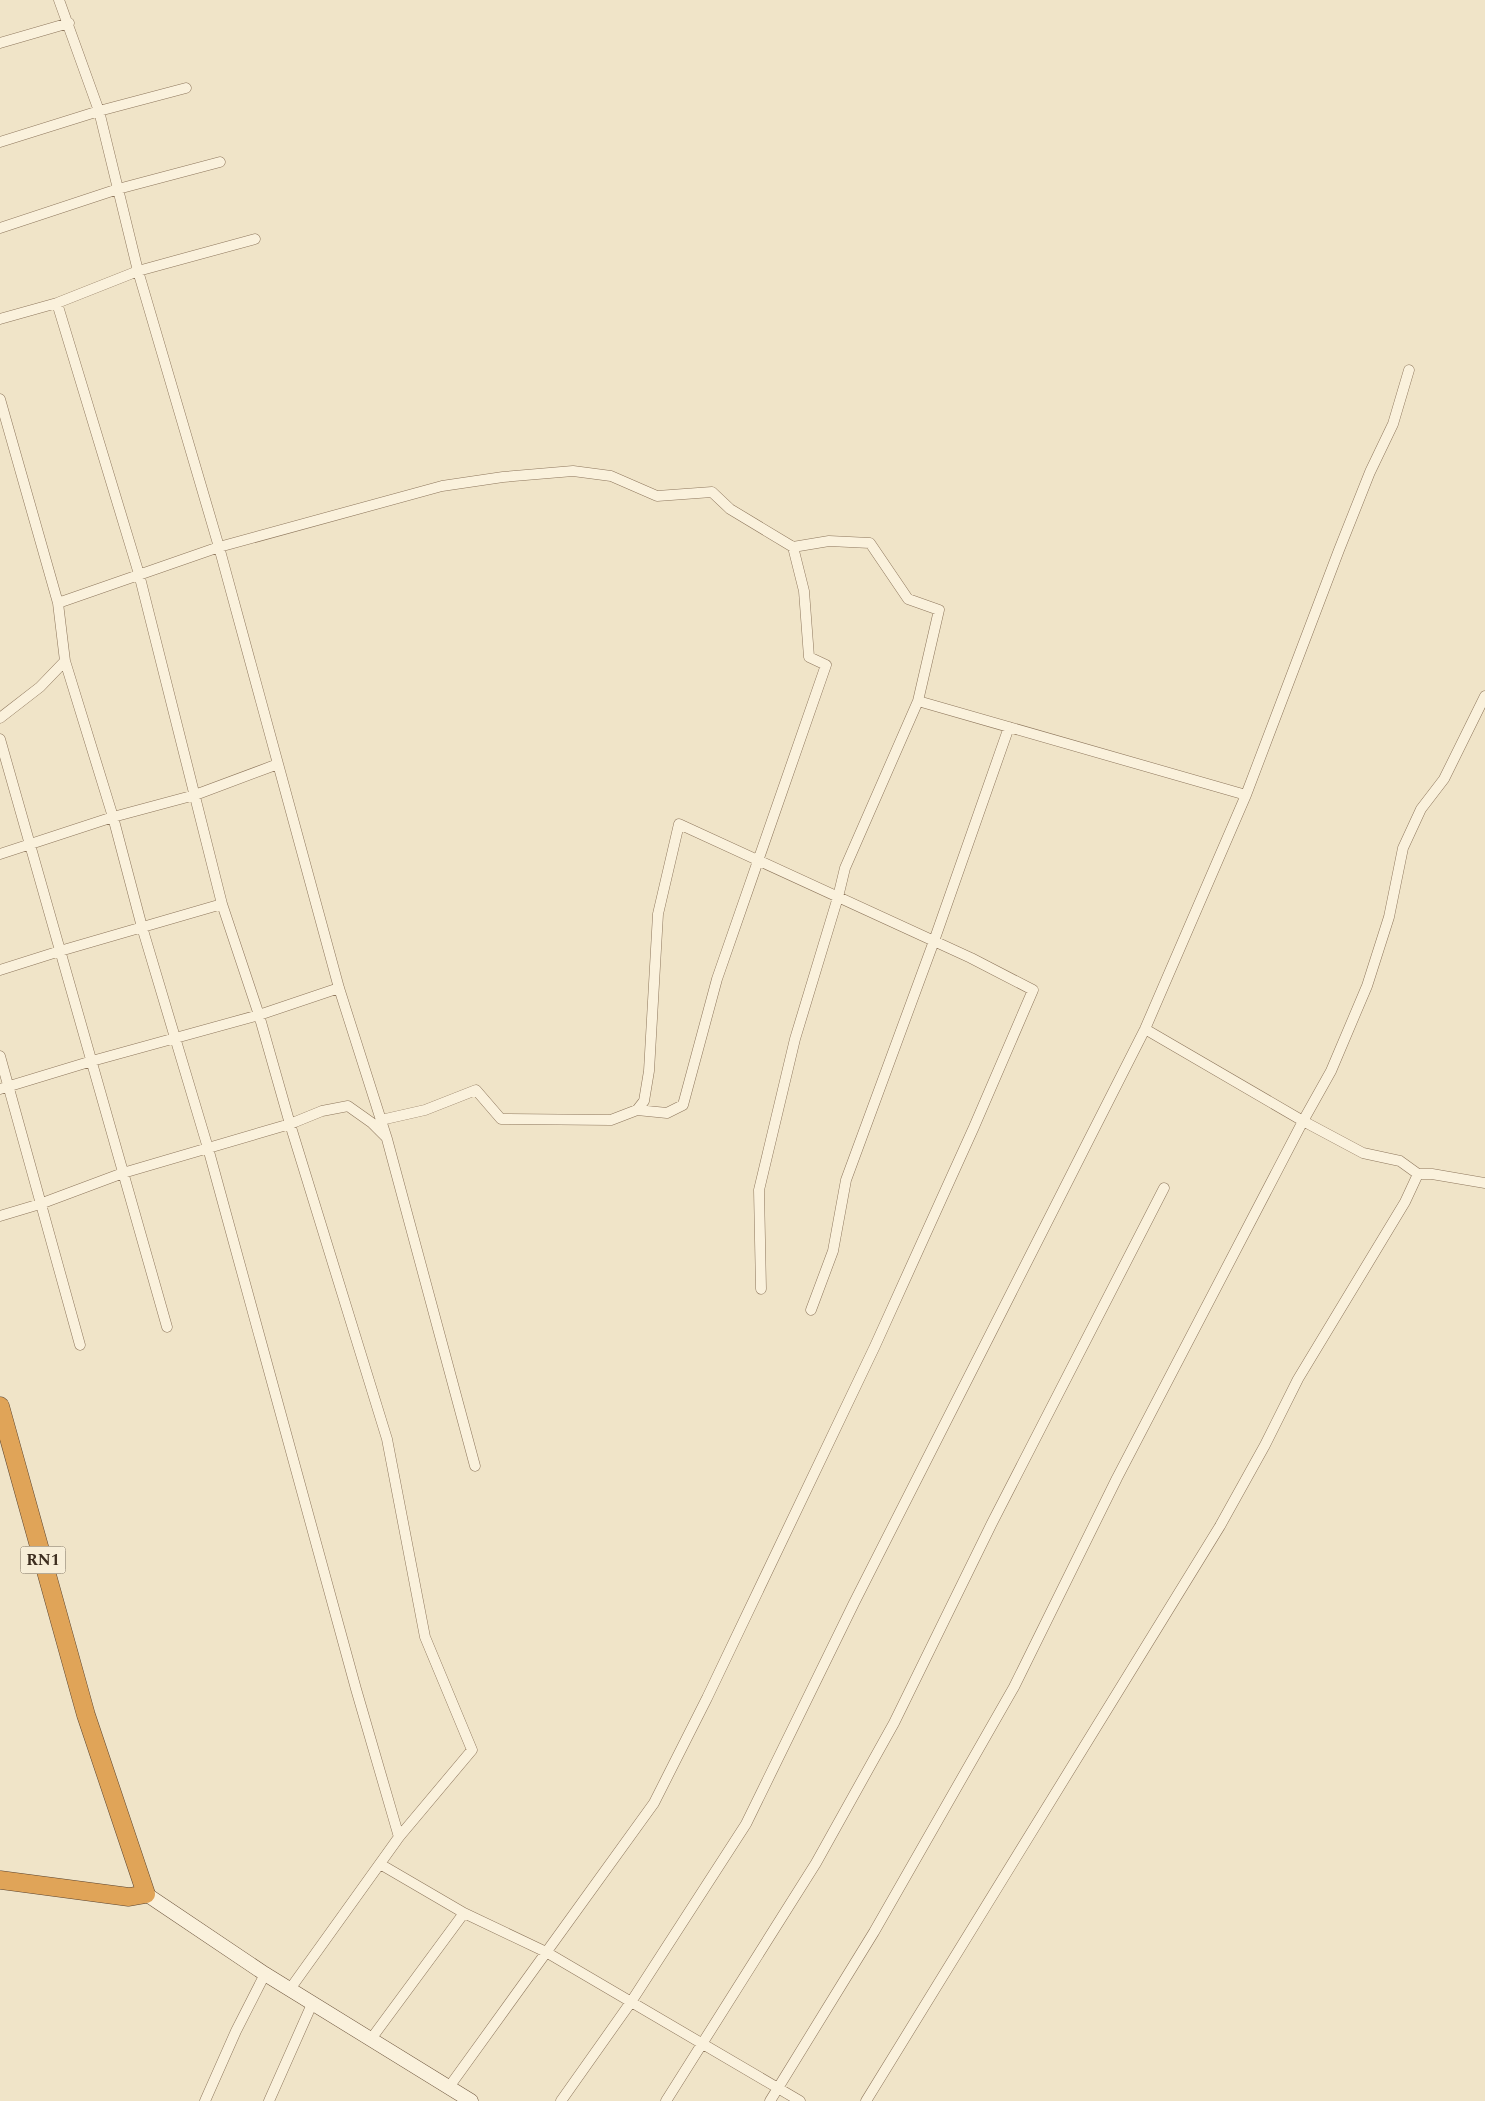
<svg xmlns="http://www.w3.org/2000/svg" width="1485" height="2101" viewBox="0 0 1485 2101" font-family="Spectral,serif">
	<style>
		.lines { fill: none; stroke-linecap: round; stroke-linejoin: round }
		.street-casing { stroke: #8d765c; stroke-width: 11 }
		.secondary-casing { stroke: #6f573f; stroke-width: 15 }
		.highway-casing { stroke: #5b4430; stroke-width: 19 }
		.street { stroke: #faf1dc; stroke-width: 10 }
		.secondary { stroke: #faf1dc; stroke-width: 14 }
		.highway { stroke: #e0a458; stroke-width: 18 }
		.labels { text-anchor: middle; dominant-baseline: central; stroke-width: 4; stroke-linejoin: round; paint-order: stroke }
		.shield { fill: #f7eed8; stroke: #756857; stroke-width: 1 }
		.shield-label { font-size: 16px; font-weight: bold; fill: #3d2e20 }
	</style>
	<rect width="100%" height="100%" fill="#f0e4c8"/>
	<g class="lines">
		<defs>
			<path id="street" d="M59 0 99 111 138 271 219 547 339 988 387 1139 475 1466
				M0 43 69 23
				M0 142 99 111 186 88
				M0 228 118 189 220 162
				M57 303 139 574 222 904 259 1015 290 1124 387 1439 425 1637 472 1750 399 1837 290 1989
				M0 319 57 303 138 271 255 239
				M0 399 58 603 65 661 113 817 142 927 208 1148 356 1689 399 1837
				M58 603 219 547 442 486 503 477 573 471 611 476 657 496 712 492 730 509 793 547 829 541 870 543 908 599 939 610 918 701
				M0 718 40 687 65 661
				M0 739 167 1327
				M0 854 113 817 195 795 278 764
				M0 970 60 951 222 904
				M1145 1029 1303 1121 1363 1153 1400 1161 1418 1174H1432L1485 1183
				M0 1056 80 1345
				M0 1089 92 1061 259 1015 339 988
				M381 1120 425 1110 476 1090 501 1119 611 1120 637 1110 667 1113 683 1105 717 979 826 665 809 657 804 591 793 547
				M0 1216 40 1204 123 1173 290 1124 322 1111 348 1106 372 1123 386 1137
				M761 1289 759 1190 795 1039 838 897 845 868 918 701 1246 795
				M811 1310 833 1251 846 1180 934 941 1009 727
				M380 1864 464 1913 546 1952 800 2101
				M371 2039 464 1913
				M449 2087 654 1803 707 1698 875 1346 974 1127 1033 990 971 958 679 824 658 914 649 1071 644 1101 637 1110
				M205 2101 236 2031 265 1974
				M269 2101 312 2004
				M561 2101 631 2002 746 1824 854 1603 1145 1029 1246 795 1339 550 1370 472 1393 424 1409 370
				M666 2101 816 1863 894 1723 991 1525 1164 1188
				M770 2101 874 1932 1014 1687 1117 1478 1303 1121 1331 1071 1367 986 1389 917 1403 848 1421 809 1444 779 1485 696
				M866 2101 1220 1526 1265 1445 1298 1379 1405 1202 1418 1174"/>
			<path id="secondary" d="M146 1894 265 1974 471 2101"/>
			<path id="highway" d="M0 1406 86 1715 146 1894 129 1897 0 1880"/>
		</defs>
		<!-- street casing -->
		<use href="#street" class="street-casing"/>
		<!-- secondary casing -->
		<use href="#secondary" class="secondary-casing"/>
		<!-- highway casing -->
		<use href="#highway" class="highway-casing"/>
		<!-- street -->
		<use href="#street" class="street"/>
		<!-- secondary -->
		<use href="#secondary" class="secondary"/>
		<!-- highway -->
		<use href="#highway" class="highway"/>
	</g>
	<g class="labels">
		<!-- shield labels -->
		<rect class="shield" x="20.5" y="1546.5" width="45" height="27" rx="4"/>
		<g class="shield-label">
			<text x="43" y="1560">RN1</text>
		</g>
	</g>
</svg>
